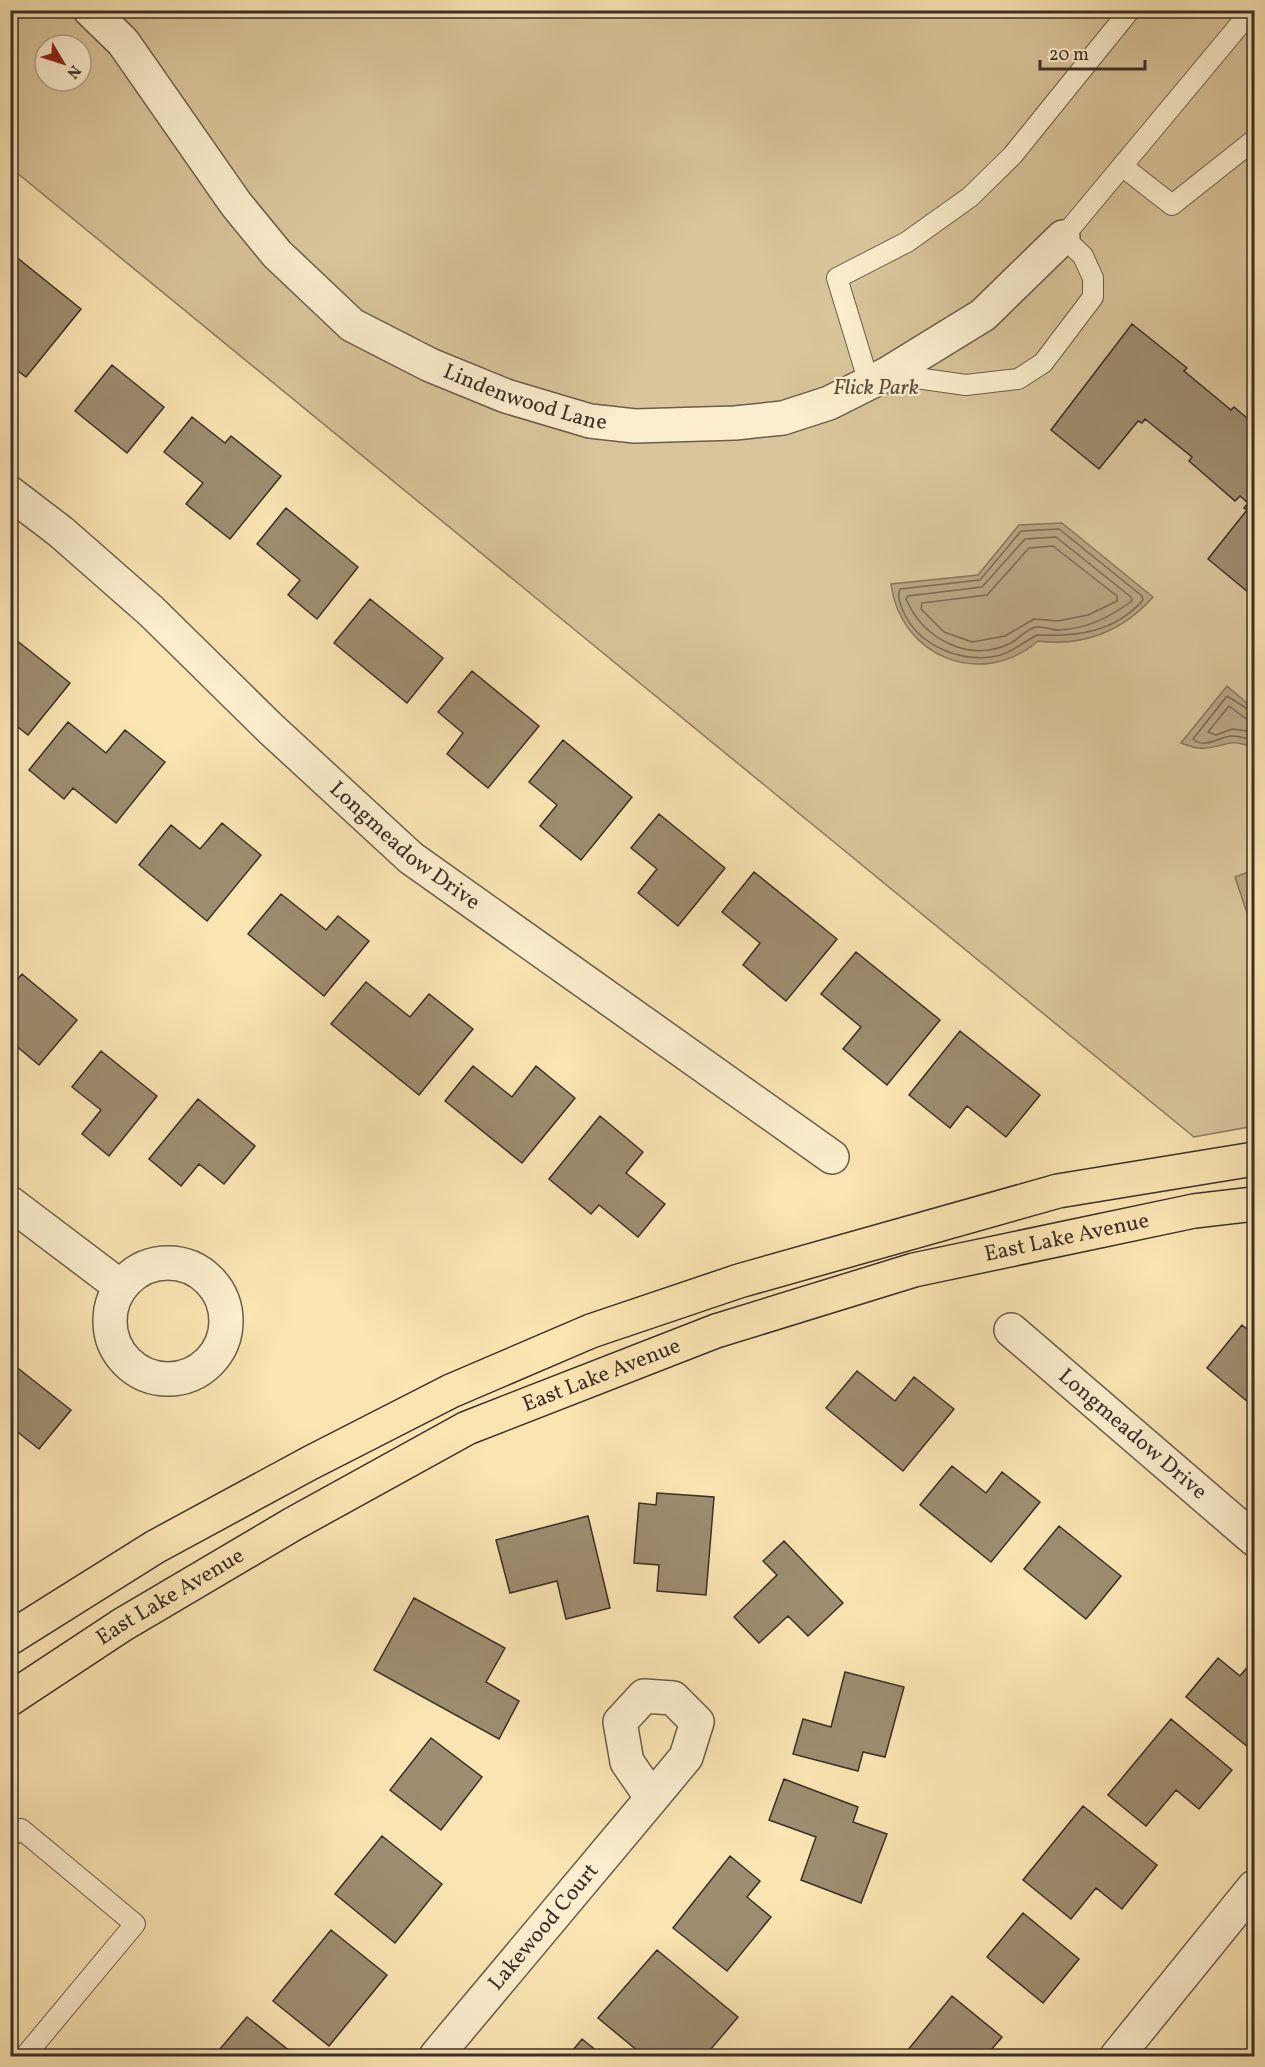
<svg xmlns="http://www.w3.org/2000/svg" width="1265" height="2067" viewBox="0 0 1265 2067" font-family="Vollkorn,serif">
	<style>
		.green { fill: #d9c59b; stroke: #8a7a62; stroke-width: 1.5; fill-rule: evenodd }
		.water { fill: #b9a683; stroke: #87765f; stroke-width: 1.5 }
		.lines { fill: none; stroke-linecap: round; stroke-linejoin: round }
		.shore { stroke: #7a6a56; stroke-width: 1.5 }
		.building { fill: #9e8d70; stroke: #3c2f29; stroke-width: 1.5 }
		.lane-casing { stroke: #6b5c4b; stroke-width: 22 }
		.street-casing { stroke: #6b5c4b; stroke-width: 36 }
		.primary-casing { stroke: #3c2f29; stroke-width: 36 }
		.lane { stroke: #fbedcd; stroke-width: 20 }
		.street { stroke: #fbedcd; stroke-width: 33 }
		.primary { stroke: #f9e4b2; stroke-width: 33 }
		.labels { text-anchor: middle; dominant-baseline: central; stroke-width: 4.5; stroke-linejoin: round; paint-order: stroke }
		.park-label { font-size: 22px; font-style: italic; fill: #5b4d40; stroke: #fbedcd }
		.street-label { font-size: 22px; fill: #3c2f29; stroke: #fbedcd }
	</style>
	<rect width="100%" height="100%" fill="#f9e4b2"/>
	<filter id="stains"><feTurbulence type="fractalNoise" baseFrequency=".00333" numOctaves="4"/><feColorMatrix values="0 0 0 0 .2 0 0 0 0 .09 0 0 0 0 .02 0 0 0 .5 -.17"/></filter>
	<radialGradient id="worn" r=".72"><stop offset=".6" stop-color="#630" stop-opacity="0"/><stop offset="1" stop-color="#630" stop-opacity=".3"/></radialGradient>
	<!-- green -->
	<path class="green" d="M10 11H1254V1126L1194 1137 11 168ZM45 45H81V81H45Z"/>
	<!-- water -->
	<path class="water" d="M1062 523 1153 597C1123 631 1083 647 1038 641 981 690 900 656 891 584L978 575 1019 525Z
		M1227 686 1254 709V746C1247 746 1236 741 1230 743 1208 748 1204 752 1181 743Z
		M1254 870V934L1235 877Z"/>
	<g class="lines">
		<!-- shore -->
		<path class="shore" d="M1059 529 1142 596 1143 600C1115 632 1077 637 1037 635 1021 643 1010 655 991 657 957 661 918 645 903 611 900 603 897 596 900 589L980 580 1021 531Z
			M1056 537 1131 597 1132 601C1110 617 1087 629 1059 630 1052 630 1044 626 1036 627 1026 629 1018 640 1009 644 967 663 923 638 906 599L908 596 982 587 1025 539Z
			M1053 546 1117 596V601L1088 615 1058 621 1034 619 1005 636 972 642 944 632 921 609 922 603 987 595 1029 548Z
			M1254 713 1227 696 1193 739C1204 749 1218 738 1230 736 1237 735 1247 739 1254 740
			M1254 720 1245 718 1229 706 1208 732 1216 735 1232 729 1254 732"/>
	</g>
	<!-- building -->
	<path class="building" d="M10 252 81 309 26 377 10 365Z
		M1132 324 1187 368 1184 371 1231 410 1234 407 1254 424V597L1208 559 1247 510 1244 508 1248 503 1240 496 1235 501 1189 461 1192 457 1145 419 1142 423 1138 421 1099 469 1051 430Z
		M112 365 164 407 127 453 75 411Z
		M192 417 225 443 231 436 281 476 230 539 186 504 203 483 164 452Z
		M286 508 358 567 317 619 288 595 300 580 257 544Z
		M370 599 443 658 407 703 334 643Z
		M10 635 70 683 28 735 10 721Z
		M472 671 539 726 488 788 447 754 463 733 438 712Z
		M68 722 106 753 125 730 165 762 116 823 73 788 64 799 29 770Z
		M563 740 632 797 581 860 540 826 557 805 529 782Z
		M659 814 725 868 678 926 638 893 657 869 631 848Z
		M222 823 261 855 207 921 139 865 171 825 200 849Z
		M754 872 837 939 786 1001 743 965 760 943 722 912Z
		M281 894 326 930 338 916 369 941 324 996 248 934Z
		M856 952 940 1020 887 1085 843 1049 861 1027 821 994Z
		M22 974 77 1020 39 1065 15 1045 10 1050V988Z
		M366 982 410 1017 429 994 473 1029 419 1095 331 1024Z
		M960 1031 1040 1095 1006 1137 967 1106 950 1128 909 1095Z
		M101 1051 157 1096 109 1156 82 1134 101 1110 72 1087Z
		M473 1066 512 1097 536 1066 575 1098 522 1163 445 1101Z
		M198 1099 255 1146 224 1184 199 1164 181 1186 149 1159Z
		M600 1116 643 1152 626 1173 665 1204 638 1237 599 1205 591 1214 549 1179Z
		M1242 1325 1254 1335V1407L1207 1368Z
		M10 1362 71 1410 39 1449 10 1426Z
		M857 1371 895 1401 914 1377 954 1409 903 1471 826 1408Z
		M952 1466 986 1493 1002 1472 1040 1502 991 1562 920 1505Z
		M657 1493 714 1497 706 1595 657 1591 659 1565 634 1563 639 1503 656 1505Z
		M588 1516 610 1608 566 1619 557 1581 510 1593 496 1540Z
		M1059 1526 1121 1576 1086 1619 1024 1569Z
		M784 1541 843 1603 808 1636 788 1616 759 1643 734 1617 777 1575 763 1561Z
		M414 1598 505 1648 486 1682 519 1701 499 1739 374 1670Z
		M1218 1658 1240 1676 1254 1659 1253 1751 1186 1697Z
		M845 1672 904 1687 885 1757 863 1752 858 1771 793 1754 803 1719 831 1727Z
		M1171 1719 1232 1770 1199 1809 1176 1790 1146 1826 1108 1795Z
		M431 1738 482 1777 441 1830 390 1790Z
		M784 1779 858 1807 853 1822 887 1834 861 1903 801 1880 816 1837 769 1820Z
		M1083 1806 1157 1865 1122 1909 1096 1888 1071 1919 1023 1880Z
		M382 1836 442 1884 395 1943 335 1894Z
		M730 1856 760 1881 747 1897 771 1917 727 1971 673 1928Z
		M1023 1913 1079 1959 1043 2003 987 1957Z
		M331 1930 387 1975 329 2046 273 2001Z
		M657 1950 738 2017 705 2056H644L598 2018Z
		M952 1996 1002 2037 986 2056H903Z
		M247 2017 296 2056H214Z
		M582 2039 603 2056H568Z"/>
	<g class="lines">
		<defs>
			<path id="lane" d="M1122 166 1172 205 1254 140
				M888 374 966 385 1018 379 1043 363 1093 297V278L1083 256 1063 237 1252 10
				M869 383 837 278 907 242 970 197 1012 156 1130 10
				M10 1837 21 1829 135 1924 25 2056"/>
			<g id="street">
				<path id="s1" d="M90 10 123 42 236 204 277 254 352 325 430 365 506 396 590 421 635 426 735 423 783 418 829 403 887 374 983 315 1063 237"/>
				<path id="s2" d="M10 493 61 532 151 611 271 729 411 858 832 1157"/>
				<path d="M10 1203 121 1287"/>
				<circle cx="168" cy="1321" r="58"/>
				<path id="s3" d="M1011 1330 1254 1539"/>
				<path id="s4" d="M436 2056 652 1798 686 1757 697 1722 673 1698 644 1696 620 1722 627 1762 652 1798"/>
				<path d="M1117 2056 1254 1887"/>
			</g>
			<g id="primary">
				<path d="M10 1638 155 1547 310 1463 451 1391 591 1331 739 1281 1058 1191 1254 1159"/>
				<path id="s5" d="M10 1699 122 1625 293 1524 467 1428 716 1331 914 1270 1194 1211 1254 1204"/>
			</g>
		</defs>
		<!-- lane casing -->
		<use href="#lane" class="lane-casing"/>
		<!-- street casing -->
		<use href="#street" class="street-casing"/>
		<!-- primary casing -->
		<use href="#primary" class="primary-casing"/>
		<!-- lane -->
		<use href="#lane" class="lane"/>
		<!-- street -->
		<use href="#street" class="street"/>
		<!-- primary -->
		<use href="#primary" class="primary"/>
	</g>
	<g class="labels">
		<!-- park labels -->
		<g class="park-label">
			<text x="876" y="388">Flick Park</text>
		</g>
		<!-- street labels -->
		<g class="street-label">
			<text stroke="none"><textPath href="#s1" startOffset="600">Lindenwood Lane</textPath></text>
			<text stroke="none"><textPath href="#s2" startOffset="530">Longmeadow Drive</textPath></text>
			<text stroke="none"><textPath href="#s5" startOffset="1162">East Lake Avenue</textPath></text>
			<text stroke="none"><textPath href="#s5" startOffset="676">East Lake Avenue</textPath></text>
			<text stroke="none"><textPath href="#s3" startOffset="160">Longmeadow Drive</textPath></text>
			<text stroke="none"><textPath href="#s5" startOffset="190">East Lake Avenue</textPath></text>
			<text stroke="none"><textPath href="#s4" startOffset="168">Lakewood Court</textPath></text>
		</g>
	</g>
	<!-- margin -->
	<rect width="1265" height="2067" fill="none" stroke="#f9e4b2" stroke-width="36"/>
	<rect x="12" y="12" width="1241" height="2043" fill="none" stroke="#3c2f29" stroke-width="3"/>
	<rect x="18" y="18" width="1229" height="2031" fill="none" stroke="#3c2f29" stroke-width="1.5"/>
	<!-- north arrow -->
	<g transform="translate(63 63) rotate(129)"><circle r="28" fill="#fbedcd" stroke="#afa18b" stroke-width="1.5"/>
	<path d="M0-4.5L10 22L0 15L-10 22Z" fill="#8f2418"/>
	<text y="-9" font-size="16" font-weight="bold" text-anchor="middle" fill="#3c2f29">N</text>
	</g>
	<!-- scale -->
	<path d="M1040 60v9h105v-9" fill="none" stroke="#3c2f29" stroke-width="3"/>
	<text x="1049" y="60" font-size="18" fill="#3c2f29" stroke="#fbedcd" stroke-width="4.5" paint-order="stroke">20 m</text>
	<rect width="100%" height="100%" filter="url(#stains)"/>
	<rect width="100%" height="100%" fill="url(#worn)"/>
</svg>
